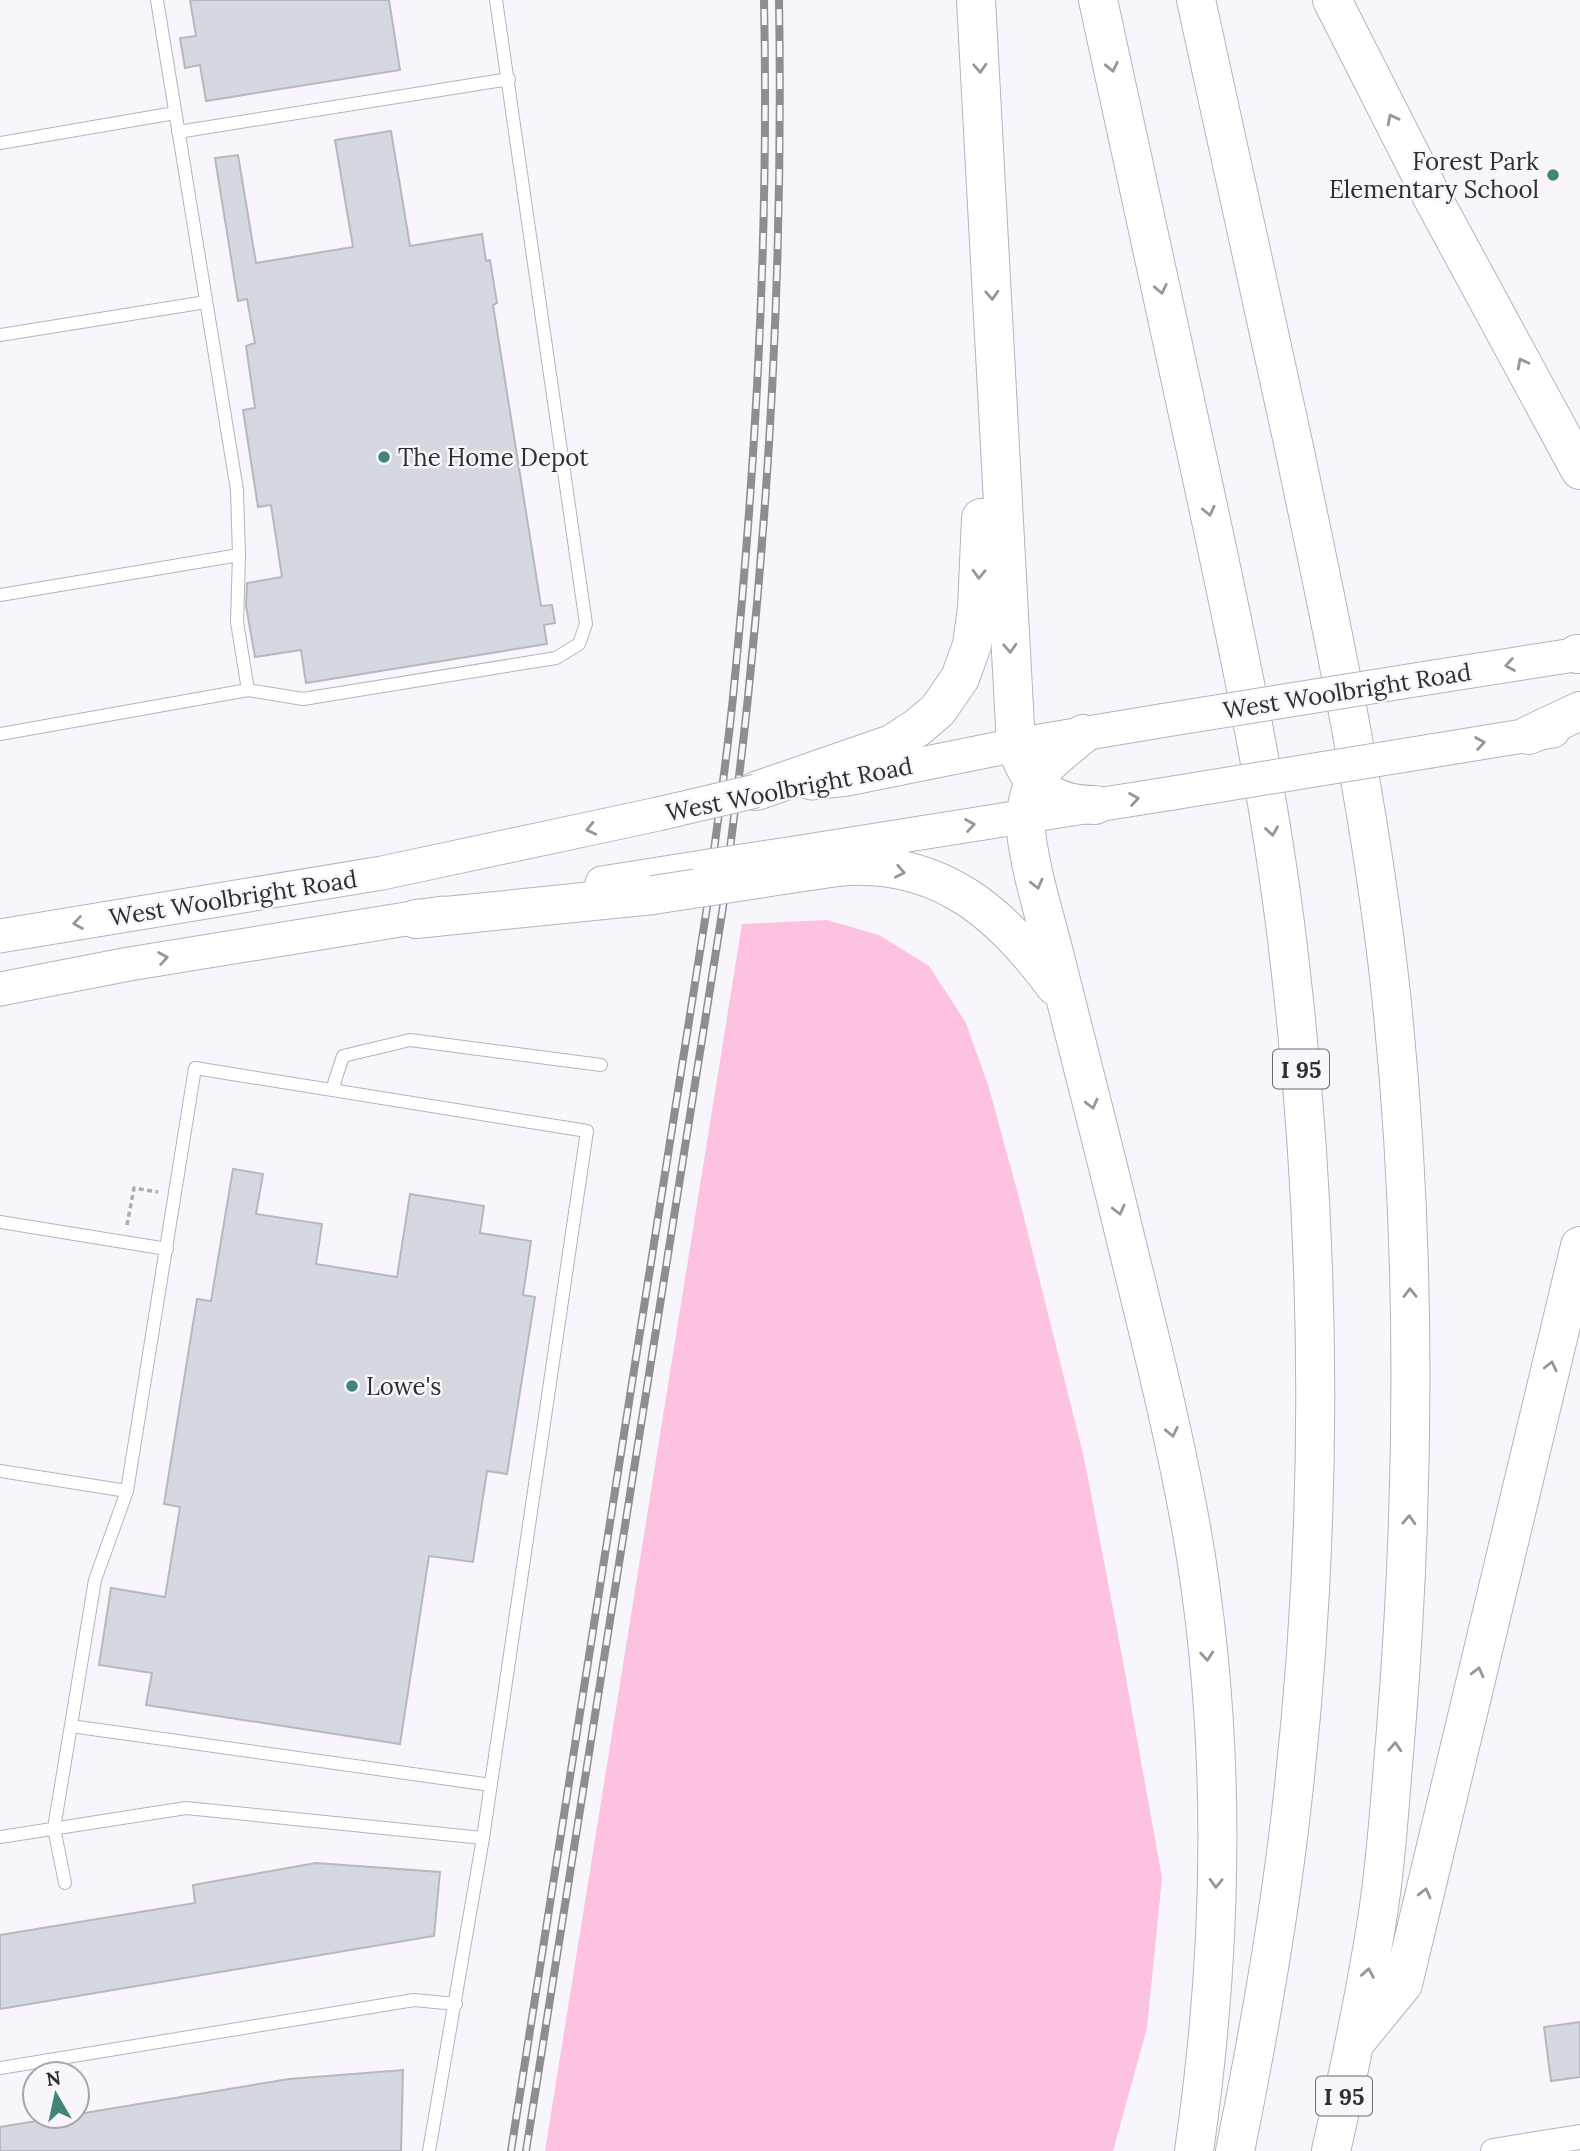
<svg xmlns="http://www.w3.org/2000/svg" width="1580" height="2151" viewBox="0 0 1580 2151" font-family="Lora,serif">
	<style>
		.green { fill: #fdc2de }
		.building { fill: #d6d8e0; stroke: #b6b8c0; stroke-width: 2 }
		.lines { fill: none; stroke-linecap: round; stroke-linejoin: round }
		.service-casing { stroke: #b6b4bb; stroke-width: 14 }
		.minor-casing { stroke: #b6b4bb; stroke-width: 26 }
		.secondary-casing { stroke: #b6b4bb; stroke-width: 35 }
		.motorway-casing { stroke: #b6b4bb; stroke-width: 40 }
		.path { stroke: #adabb1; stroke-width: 3.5; stroke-dasharray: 5 3.5; stroke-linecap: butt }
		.service { stroke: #fff; stroke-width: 12 }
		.minor { stroke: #fff; stroke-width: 24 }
		.secondary { stroke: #fff; stroke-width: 33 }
		.motorway { stroke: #fff; stroke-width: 38 }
		.rail-casing { stroke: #8e8d92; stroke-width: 8 }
		.rail { stroke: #f8f5fd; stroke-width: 5; stroke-dasharray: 16; stroke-linecap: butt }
		.secondary-bridge-casing { stroke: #b6b4bb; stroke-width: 35; stroke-linecap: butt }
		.motorway-bridge-casing { stroke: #b6b4bb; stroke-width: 40; stroke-linecap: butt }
		.secondary-bridge { stroke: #fff; stroke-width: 33 }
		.motorway-bridge { stroke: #fff; stroke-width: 38 }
		.oneway { stroke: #979698 }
		.poi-dot { fill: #428578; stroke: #f8f5fd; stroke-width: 2.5 }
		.labels { text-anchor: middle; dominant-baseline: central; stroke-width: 5; stroke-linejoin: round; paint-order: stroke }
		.shield { fill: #f8f5fd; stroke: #6b6a6e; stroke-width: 2 }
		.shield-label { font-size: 23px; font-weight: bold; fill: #2f2e31 }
		.poi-label { font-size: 24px; fill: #2f2e31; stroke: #f8f5fd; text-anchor: start }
		.street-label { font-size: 24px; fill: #2f2e31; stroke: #f8f5fd }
	</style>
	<rect width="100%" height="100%" fill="#f8f5fd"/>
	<!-- green -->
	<path class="green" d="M827 920 879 935 929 966 966 1023 989 1088 1019 1198 1084 1458 1123 1661 1162 1878 1147 2028 1113 2151H545L742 924Z"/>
	<!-- building -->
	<path class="building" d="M190 0H389L400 70 206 101 200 65 185 68 180 38 196 36Z
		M391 131 410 246 482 234 486 261 490 260 497 303 493 305 541 606 552 605 555 623 544 625 547 644 306 683 301 650 255 657 246 606 247 583 282 577 271 505 258 507 243 410 255 408 246 346 255 343 247 299 238 301 215 158 238 155 256 263 353 247 335 140Z
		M233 1169 263 1174 256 1214 322 1224 316 1264 397 1277 410 1194 484 1206 480 1233 531 1241 523 1295 535 1297 507 1474 487 1471 473 1562 429 1556 400 1744 146 1705 152 1673 99 1665 111 1588 165 1597 180 1507 164 1504 197 1299 211 1301Z
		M316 1863 440 1872 434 1936 0 2009V1935L195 1903 193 1885Z
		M1580 2022V2077L1551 2081 1544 2027Z
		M403 2070 401 2151H0V2127L289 2079Z"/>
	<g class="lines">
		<defs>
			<path id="service" d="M178 132 509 79
				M0 143 175 113
				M0 335 206 302
				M0 595 239 555 237 490 157 0
				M248 690 303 699 556 658 579 644 586 624 496 0
				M0 734 248 690 237 622 239 555
				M332 1090 343 1056 410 1040 601 1065
				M0 1222 167 1249
				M0 1471 127 1491
				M71 1726 491 1785
				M0 1837 186 1808 483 1838
				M65 1883 54 1828 95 1580 127 1491 195 1068 587 1131 483 1838 429 2151
				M0 2068 414 2000 456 2004"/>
			<path id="minor" d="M1493 2151 1580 2137"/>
			<path id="secondary" d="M1421 679 1580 654
				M1431 751 1553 731
				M811 783 847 779 1016 745 1160 721
				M782 855 1173 793
				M602 883 709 866
				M0 936 382 873 658 814
				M0 989 129 964 443 913"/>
			<path id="motorway" d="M976 0 1016 745C1029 786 1051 805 1095 805
				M1098 0C1131 153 1164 306 1198 460 1234 627 1271 794 1290 965 1322 1240 1324 1519 1293 1795 1280 1915 1259 2033 1235 2151
				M1196 0C1228 146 1260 292 1292 438 1330 617 1368 795 1389 976 1417 1227 1416 1479 1396 1730 1390 1795 1387 1861 1376 1926 1364 2002 1348 2076 1331 2151
				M1332 0 1431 195 1580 470
				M1577 654H1580
				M1083 734C1044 767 1024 776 1026 832 1031 874 1045 916 1055 957 1075 1037 1096 1118 1116 1199 1142 1308 1171 1416 1191 1527 1227 1732 1224 1945 1194 2151
				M1529 735 1580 711
				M756 791 892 744 918 727 938 710 960 678 972 645 977 608 981 518
				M783 875C804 872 826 868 847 866 942 861 1002 914 1055 986
				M416 919 653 895
				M1358 2039 1403 1984 1580 1246"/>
		</defs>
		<!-- service casing -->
		<use href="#service" class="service-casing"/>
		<!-- minor casing -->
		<use href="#minor" class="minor-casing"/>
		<!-- secondary casing -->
		<use href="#secondary" class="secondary-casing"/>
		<!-- motorway casing -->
		<use href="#motorway" class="motorway-casing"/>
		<!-- path -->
		<path class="path" d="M127 1225 134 1188 158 1192"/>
		<!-- service -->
		<use href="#service" class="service"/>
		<!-- minor -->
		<use href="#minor" class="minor"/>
		<!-- secondary -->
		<use href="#secondary" class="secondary"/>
		<!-- motorway -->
		<use href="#motorway" class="motorway"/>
		<defs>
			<path id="rail" d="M511 2151 707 907C715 837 726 767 733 697 756 466 769 233 764 0
				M526 2151 723 907C731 837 741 767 748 697 772 466 783 233 779 0"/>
		</defs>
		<!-- rail casing -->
		<use href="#rail" class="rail-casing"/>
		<!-- rail -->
		<use href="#rail" class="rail"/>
		<defs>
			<path id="secondary-bridge" d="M1160 721 1421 679
				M1173 793 1431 751
				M658 814 756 791
				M709 866 782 855"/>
			<path id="motorway-bridge" d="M653 895 783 875"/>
		</defs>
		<!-- secondary-bridge casing -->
		<use href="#secondary-bridge" class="secondary-bridge-casing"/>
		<!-- motorway-bridge casing -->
		<use href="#motorway-bridge" class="motorway-bridge-casing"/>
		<!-- secondary-bridge -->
		<use href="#secondary-bridge" class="secondary-bridge"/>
		<!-- motorway-bridge -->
		<use href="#motorway-bridge" class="motorway-bridge"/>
	</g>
	<!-- one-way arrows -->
	<defs><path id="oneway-chevron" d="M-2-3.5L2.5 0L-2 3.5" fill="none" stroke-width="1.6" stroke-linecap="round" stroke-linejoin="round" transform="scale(1.75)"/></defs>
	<g class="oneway">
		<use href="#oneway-chevron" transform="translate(1112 67) rotate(78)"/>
		<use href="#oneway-chevron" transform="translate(980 68) rotate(87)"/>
		<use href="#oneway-chevron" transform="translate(1392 119) rotate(-117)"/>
		<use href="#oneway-chevron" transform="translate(1161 289) rotate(78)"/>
		<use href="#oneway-chevron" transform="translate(992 295) rotate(87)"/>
		<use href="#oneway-chevron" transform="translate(1522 363) rotate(-118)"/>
		<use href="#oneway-chevron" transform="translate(1209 511) rotate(77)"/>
		<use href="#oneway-chevron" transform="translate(979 574) rotate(92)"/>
		<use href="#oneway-chevron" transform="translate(1010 648) rotate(87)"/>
		<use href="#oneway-chevron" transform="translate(1510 665) rotate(171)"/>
		<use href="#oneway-chevron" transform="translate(1480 743) rotate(-9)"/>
		<use href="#oneway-chevron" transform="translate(1134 799) rotate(-9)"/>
		<use href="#oneway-chevron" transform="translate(970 825) rotate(-9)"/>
		<use href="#oneway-chevron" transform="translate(591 829) rotate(167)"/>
		<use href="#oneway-chevron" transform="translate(1272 831) rotate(82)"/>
		<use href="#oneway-chevron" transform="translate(900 872) rotate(11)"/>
		<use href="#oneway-chevron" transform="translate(1037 884) rotate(76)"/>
		<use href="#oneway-chevron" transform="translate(78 923) rotate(170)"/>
		<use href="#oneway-chevron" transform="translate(163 958) rotate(-9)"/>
		<use href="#oneway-chevron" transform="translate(1092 1104) rotate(76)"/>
		<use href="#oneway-chevron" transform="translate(1119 1210) rotate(76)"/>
		<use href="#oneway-chevron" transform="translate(1410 1293) rotate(-91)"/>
		<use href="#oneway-chevron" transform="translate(1551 1366) rotate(-77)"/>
		<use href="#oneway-chevron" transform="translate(1172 1432) rotate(78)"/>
		<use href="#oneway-chevron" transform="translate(1409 1520) rotate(-87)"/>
		<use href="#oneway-chevron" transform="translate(1207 1656) rotate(85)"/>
		<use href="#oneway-chevron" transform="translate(1478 1672) rotate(-76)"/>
		<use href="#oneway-chevron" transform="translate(1395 1747) rotate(-87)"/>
		<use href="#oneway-chevron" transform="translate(1216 1883) rotate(92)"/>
		<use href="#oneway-chevron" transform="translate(1425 1893) rotate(-76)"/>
		<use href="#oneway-chevron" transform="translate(1368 1973) rotate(-80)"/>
	</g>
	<!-- markers -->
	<g class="poi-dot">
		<circle cx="1553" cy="175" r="7"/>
		<circle cx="384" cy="457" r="7"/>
		<circle cx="352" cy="1386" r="7"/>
	</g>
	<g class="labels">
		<!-- shield labels -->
		<g class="shield">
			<rect x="1273" y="1049.5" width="56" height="39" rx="5"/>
			<rect x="1316" y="2076.5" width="56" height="39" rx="5"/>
		</g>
		<g class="shield-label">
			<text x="1301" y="1069">I 95</text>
			<text x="1344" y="2096">I 95</text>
		</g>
		<!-- poi labels -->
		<g class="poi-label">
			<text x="1539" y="161" text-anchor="end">Forest Park<tspan x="1539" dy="28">Elementary School</tspan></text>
			<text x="398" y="457">The Home Depot</text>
			<text x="366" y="1386">Lowe's</text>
		</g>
		<!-- street labels -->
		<g class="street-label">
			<text transform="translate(1347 691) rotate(-9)">West Woolbright Road</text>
			<text transform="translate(789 789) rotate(-11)">West Woolbright Road</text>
			<text transform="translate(233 898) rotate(-9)">West Woolbright Road</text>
		</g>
	</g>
	<!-- north arrow -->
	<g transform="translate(56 2095) rotate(351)"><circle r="33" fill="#f8f5fd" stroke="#a8a5ab" stroke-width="2"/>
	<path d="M0-5L12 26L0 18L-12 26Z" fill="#428578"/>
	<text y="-10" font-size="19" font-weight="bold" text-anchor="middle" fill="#2f2e31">N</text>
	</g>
</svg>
